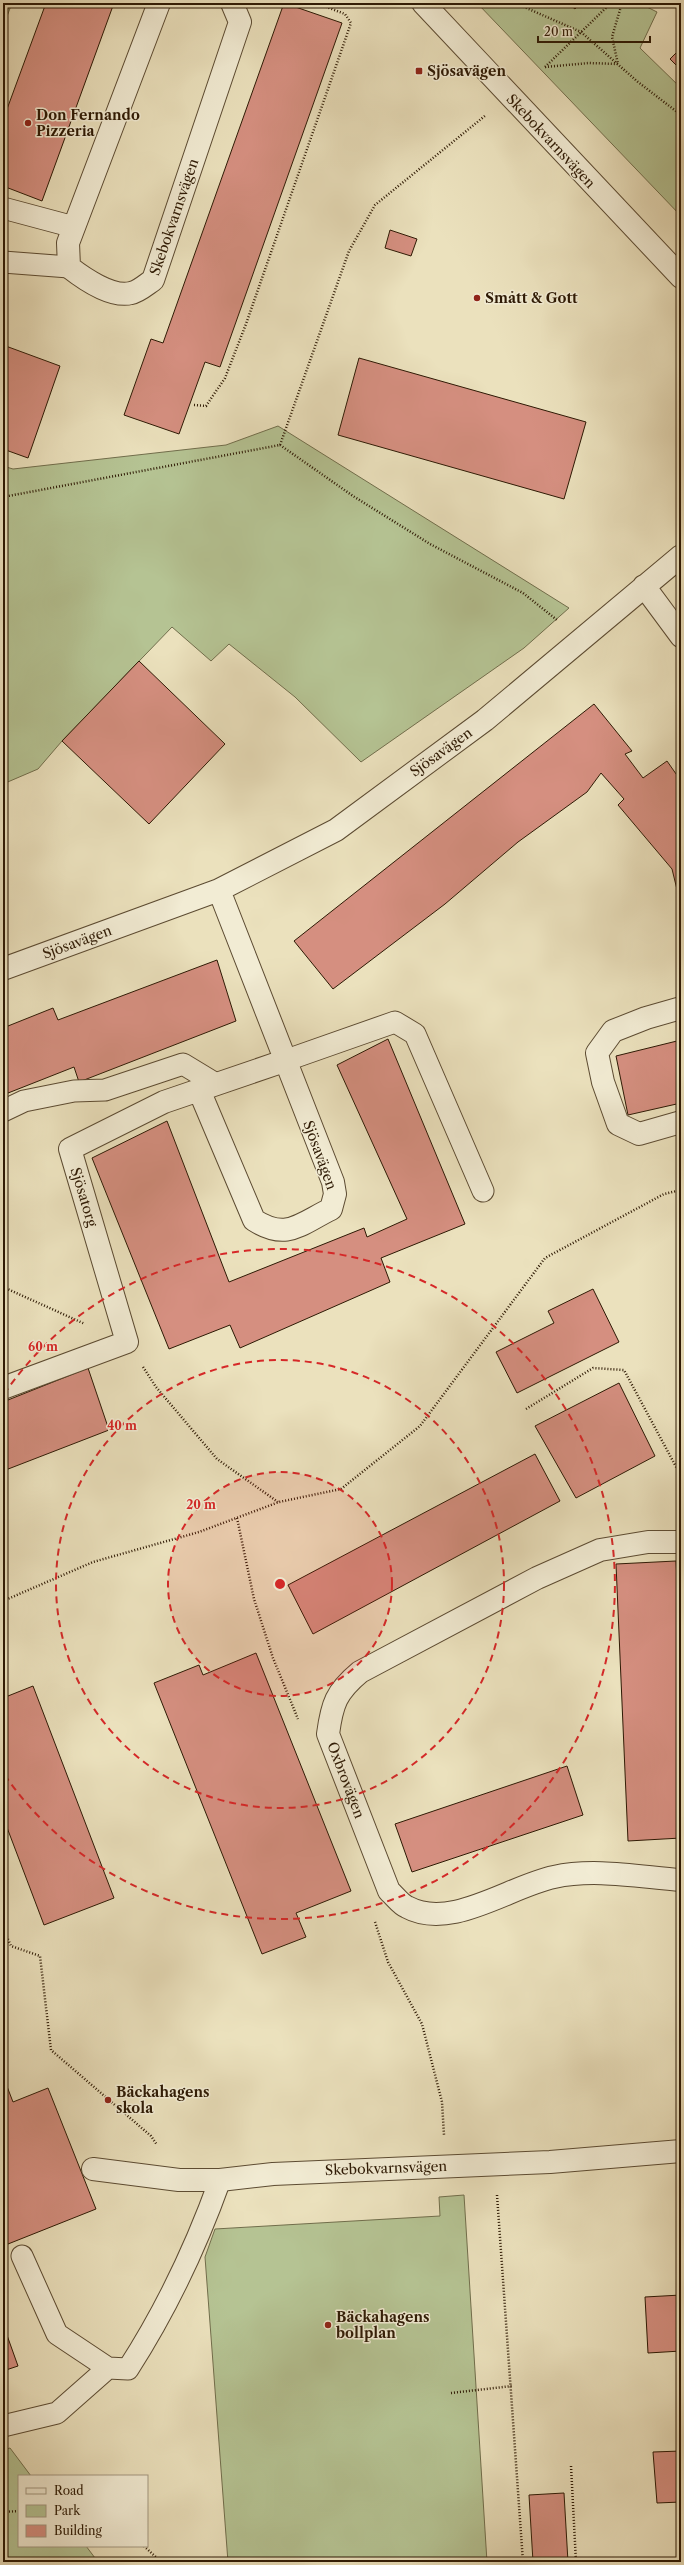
<svg xmlns="http://www.w3.org/2000/svg" width="684" height="2565" viewBox="0 0 684 2565" font-family="'Libre Caslon Text',serif">
	<style>
		.green { fill: #b5c393; stroke: #716e4c }
		.building { fill: #d58f80; stroke: #2d1904 }
		.lines { fill: none; stroke-linecap: round; stroke-linejoin: round }
		.service-casing { stroke: #5c4b32; stroke-width: 23 }
		.minor-casing { stroke: #5c4b32; stroke-width: 24 }
		.path { stroke: #2d1904; stroke-width: 2.5; stroke-dasharray: 1 2; stroke-linecap: butt }
		.service { stroke: #f2ecd4; stroke-width: 21 }
		.minor { stroke: #f2ecd4; stroke-width: 22 }
		.ring { fill: none; stroke: #d62828; stroke-width: 2; stroke-dasharray: 7 5 }
		.poi-dot { fill: #8f2418; stroke: #f2ecd4; stroke-width: 1.5 }
		.labels { text-anchor: middle; dominant-baseline: central; stroke-width: 3; stroke-linejoin: round; paint-order: stroke }
		.poi-label { font-size: 14px; font-weight: bold; fill: #2d1904; stroke: #f2ecd4; text-anchor: start }
		.street-label { font-size: 14px; fill: #2d1904; stroke: #f2ecd4 }
		.centre { fill: #d62828; stroke: #f2ecd4; stroke-width: 2 }
		.ring-label { font-size: 12px; text-anchor: middle; font-weight: bold; fill: #d62828; stroke: #f2ecd4; stroke-width: 3; stroke-linejoin: round; paint-order: stroke }
	</style>
	<rect width="100%" height="100%" fill="#ebe1bd"/>
	<filter id="stains"><feTurbulence type="fractalNoise" baseFrequency=".005" numOctaves="4"/><feColorMatrix values="0 0 0 0 .2 0 0 0 0 .09 0 0 0 0 .02 0 0 0 .5 -.17"/></filter>
	<radialGradient id="worn" r=".72"><stop offset=".6" stop-color="#630" stop-opacity="0"/><stop offset="1" stop-color="#630" stop-opacity=".3"/></radialGradient>
	<!-- green -->
	<path class="green" d="M3 3H12L3 27Z
		M477 3H568L575 9 581 3H639L657 12 640 48 681 88V216Z
		M278 426 569 608 524 648 361 762 295 697 229 644 211 661 172 627 62 741 38 769 3 784V466L13 469 226 445Z
		M464 2195 487 2562H228L205 2257 215 2229 440 2216 439 2197Z
		M10 2448 31 2476H19V2546H86L98 2562H3V2450Z"/>
	<!-- building -->
	<path class="building" d="M46 3H114L42 201 3 186V120Z
		M284 3 342 23 220 367 205 362 179 434 124 415 151 339 163 343Z
		M568 3H581L575 9Z
		M681 48V70L670 59Z
		M390 230 417 239 411 256 385 248Z
		M3 345 60 366 28 458 3 449Z
		M359 358 586 422 564 499 338 435Z
		M139 661 225 744 149 824 62 741Z
		M594 704 632 751 625 754 643 778 667 761 681 781V906L672 869 618 805 624 799 601 773 587 792 518 842 445 904 333 989 294 941Z
		M217 960 236 1021 79 1082 74 1067 3 1095V1028L53 1008 58 1020Z
		M388 1039 465 1224 381 1258 390 1282 240 1348 230 1325 169 1349 92 1158 167 1121 229 1282 364 1228 367 1237 407 1219 337 1065Z
		M681 1040V1103L628 1115 616 1056Z
		M593 1289 619 1342 517 1393 496 1352 554 1323 548 1311Z
		M88 1368 109 1430 3 1471V1402Z
		M619 1383 655 1456 576 1498 535 1426Z
		M535 1454 560 1501 313 1634 288 1585Z
		M676 1561 681 1654V1838L628 1841 616 1564Z
		M256 1653 351 1891 296 1913 306 1937 262 1954 154 1683 199 1665 203 1675Z
		M33 1686 114 1898 44 1925 3 1817V1698Z
		M567 1766 583 1815 412 1872 395 1824Z
		M3 2076 13 2102 48 2088 96 2209 3 2246Z
		M678 2249H681V2286Z
		M681 2295V2351L648 2353 645 2297Z
		M3 2324 18 2366 3 2371Z
		M681 2451V2502L657 2503 653 2452Z
		M564 2493 568 2562H533L529 2495Z"/>
	<g class="lines">
		<defs>
			<path id="service" d="M3 208 74 227
				M3 262 69 267
				M284 1061 395 1022 415 1034 483 1191
				M3 1111 24 1101 74 1091 105 1090 183 1064 216 1084
				M22 2256 57 2334 108 2368 128 2369C166 2310 196 2247 220 2180
				M3 2426 57 2413 108 2368"/>
			<path id="minor" d="M159 3 68 243 69 267C83 278 112 298 131 293 138 292 147 284 153 280L240 22 232 3
				M423 3 681 277
				M644 586 681 636
				M3 969 219 890 336 830 485 720 681 556
				M681 1008 646 1018 613 1031 597 1053 603 1082 618 1124 639 1134 681 1122
				M199 1090 254 1220C287 1241 300 1224 331 1209L335 1194 333 1182 219 890
				M3 1388 127 1342 70 1149 164 1102 284 1061
				M681 1542H648L600 1550 537 1578 360 1672C336 1692 332 1704 328 1734L389 1891C395 1896 400 1904 407 1907 451 1931 510 1886 554 1877 594 1868 640 1877 681 1880
				M93 2169 179 2180H220L273 2174 550 2162 681 2151"/>
		</defs>
		<!-- service casing -->
		<use href="#service" class="service-casing"/>
		<!-- minor casing -->
		<use href="#minor" class="minor-casing"/>
		<!-- path -->
		<path class="path" d="M515 3 581 32 638 82 681 115
			M545 67 589 63 618 64 612 37 622 3
			M545 67 611 3
			M194 405 206 406 225 378 246 324 351 23 345 14 316 3
			M280 445 353 496 430 544 523 593 557 620
			M3 497 280 445 349 251 375 205 486 115
			M3 1287 85 1324
			M143 1367 156 1387 217 1459 278 1502
			M526 1409 593 1368 624 1370 681 1476
			M237 1518 254 1599 273 1658 298 1719
			M3 1601 93 1562 199 1532 279 1502 341 1489 420 1426 545 1258 664 1194 681 1190
			M375 1922 388 1962 422 2024 442 2102 444 2135
			M3 1928 11 1946 40 1956 51 2050 151 2136 157 2145
			M497 2195 523 2562
			M451 2393 512 2386
			M571 2466 576 2562
			M3 2512 19 2511
			M144 2546 161 2562"/>
		<!-- service -->
		<use href="#service" class="service"/>
		<!-- minor -->
		<use href="#minor" class="minor"/>
	</g>
	<!-- distance rings -->
	<circle cx="280" cy="1584" r="112" fill="#d62828" fill-opacity=".12"/>
	<g class="ring">
		<circle cx="280" cy="1584" r="112"/>
		<circle cx="280" cy="1584" r="224"/>
		<path d="M4 1394A335 335 0 1 1 4 1774"/>
	</g>
	<!-- markers -->
	<g class="poi-dot">
		<rect x="415" y="67" width="8" height="8" rx="2"/>
		<circle cx="28" cy="123" r="4"/>
		<circle cx="477" cy="298" r="4"/>
		<circle cx="108" cy="2100" r="4"/>
		<circle cx="328" cy="2325" r="4"/>
	</g>
	<g class="labels">
		<!-- poi labels -->
		<g class="poi-label">
			<text x="427" y="71">Sjösavägen</text>
			<text x="36" y="115">Don Fernando<tspan x="36" dy="16">Pizzeria</tspan></text>
			<text x="485" y="298">Smått &amp; Gott</text>
			<text x="116" y="2092">Bäckahagens<tspan x="116" dy="16">skola</tspan></text>
			<text x="336" y="2317">Bäckahagens<tspan x="336" dy="16">bollplan</tspan></text>
		</g>
		<!-- street labels -->
		<g class="street-label">
			<text transform="translate(551 141) rotate(47)">Skebokvarnsvägen</text>
			<text transform="translate(174 217) rotate(-71)">Skebokvarnsvägen</text>
			<text transform="translate(441 752) rotate(-36)">Sjösavägen</text>
			<text transform="translate(77 942) rotate(-20)">Sjösavägen</text>
			<text transform="translate(320 1155) rotate(70)">Sjösavägen</text>
			<text transform="translate(84 1197) rotate(73)">Sjösatorg</text>
			<text transform="translate(346 1780) rotate(69)">Oxbrovägen</text>
			<text transform="translate(386 2168) rotate(-2)">Skebokvarnsvägen</text>
		</g>
	</g>
	<circle cx="280" cy="1584" r="6" class="centre"/>
	<g class="ring-label">
		<text x="43" y="1351">60 m</text>
		<text x="122" y="1430">40 m</text>
		<text x="201" y="1509">20 m</text>
	</g>
	<!-- margin -->
	<rect width="684" height="2565" fill="none" stroke="#ebe1bd" stroke-width="16"/>
	<rect x="4" y="4" width="676" height="2557" fill="none" stroke="#2d1904" stroke-width="2"/>
	<rect x="8" y="8" width="668" height="2549" fill="none" stroke="#2d1904"/>
	<!-- legend -->
	<rect x="18" y="2475" width="130" height="72" fill="#f2ecd4" stroke="#a39881"/>
	<rect x="26" y="2488" width="20" height="6" fill="#f2ecd4" stroke="#a39881"/>
	<text x="54" y="2495" font-size="12" fill="#2d1904">Road</text>
	<rect x="26" y="2505" width="20" height="12" fill="#b5c393" stroke="#a39881"/>
	<text x="54" y="2515" font-size="12" fill="#2d1904">Park</text>
	<rect x="26" y="2525" width="20" height="12" fill="#d58f80" stroke="#a39881"/>
	<text x="54" y="2535" font-size="12" fill="#2d1904">Building</text>
	<!-- scale -->
	<path d="M538 36v6h112v-6" fill="none" stroke="#2d1904" stroke-width="2"/>
	<text x="544" y="36" font-size="12" fill="#2d1904" stroke="#f2ecd4" stroke-width="3" paint-order="stroke">20 m</text>
	<rect width="100%" height="100%" filter="url(#stains)"/>
	<rect width="100%" height="100%" fill="url(#worn)"/>
</svg>
